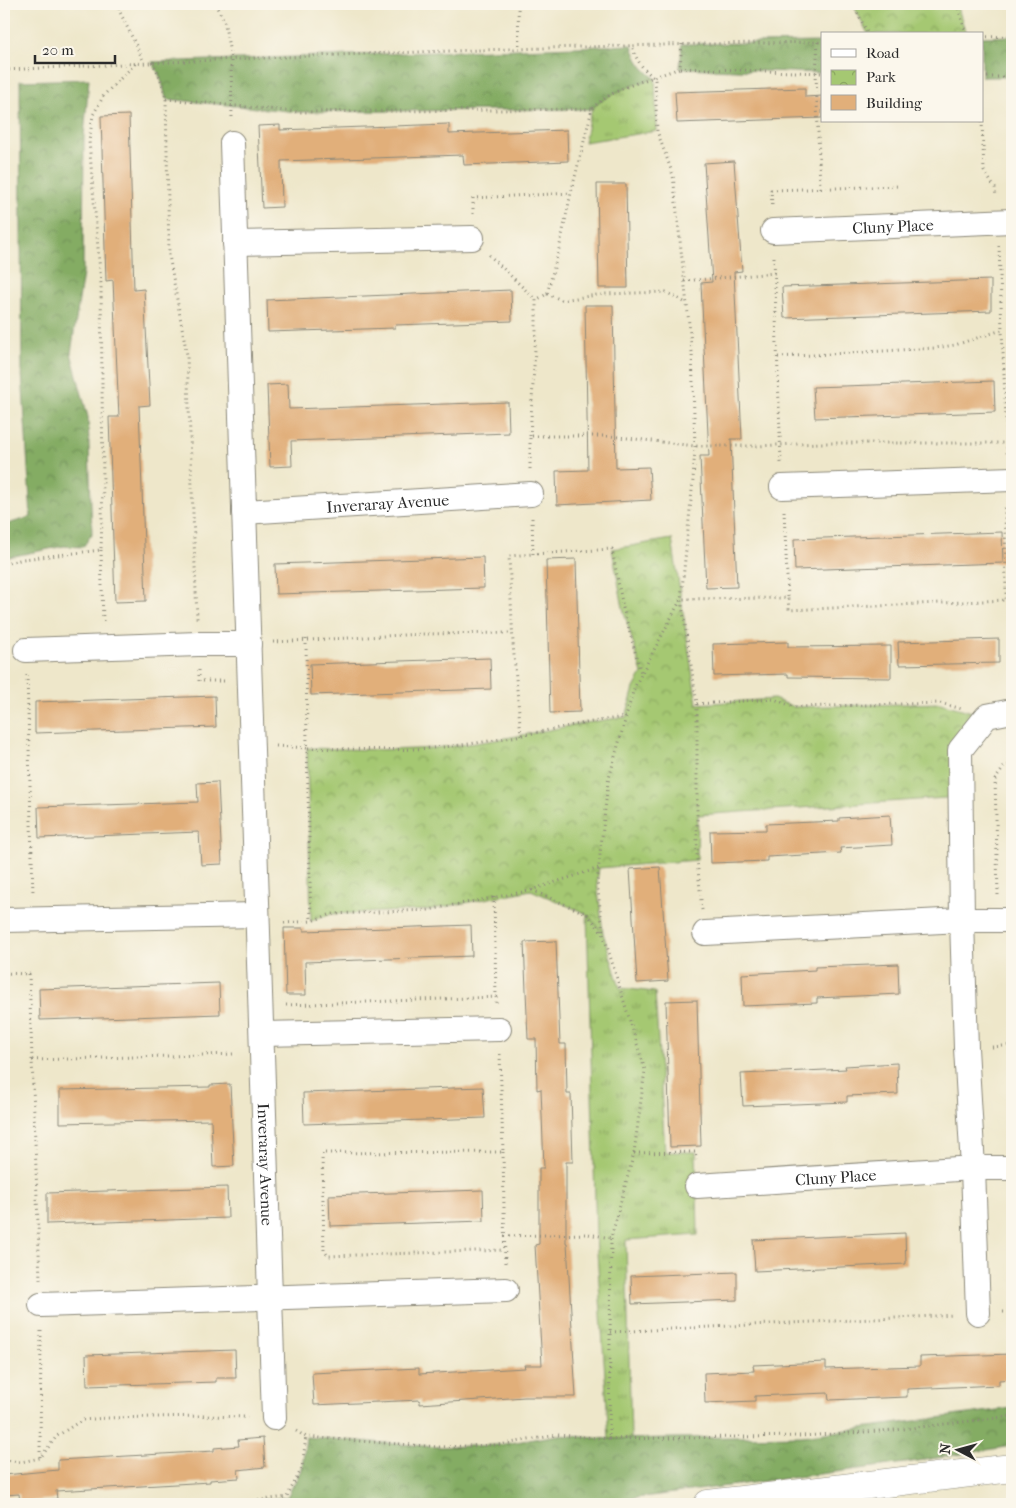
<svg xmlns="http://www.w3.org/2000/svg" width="1016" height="1508" viewBox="0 0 1016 1508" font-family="'IM FELL French Canon',serif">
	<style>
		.grass { fill: url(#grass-tufts); stroke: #687a4e }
		.forest { fill: url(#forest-crowns); stroke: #586c48 }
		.park { fill: url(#park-crowns); stroke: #687a4e }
		.building { fill: #e1af7a }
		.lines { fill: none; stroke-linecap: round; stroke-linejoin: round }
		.street-casing { stroke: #8c897a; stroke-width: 26 }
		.secondary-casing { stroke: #8c897a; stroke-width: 29 }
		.path { stroke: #8c897a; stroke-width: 3; stroke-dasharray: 1 4; stroke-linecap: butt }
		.street { stroke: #fff; stroke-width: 24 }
		.secondary { stroke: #fff; stroke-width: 28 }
		.labels { text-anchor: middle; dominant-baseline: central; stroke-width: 4; stroke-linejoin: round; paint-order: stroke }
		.street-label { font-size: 16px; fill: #2b2b2b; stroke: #fbf7ec }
	</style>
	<defs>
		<pattern id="grass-tufts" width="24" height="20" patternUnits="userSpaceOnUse" patternTransform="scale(1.25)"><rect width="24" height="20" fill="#a5c872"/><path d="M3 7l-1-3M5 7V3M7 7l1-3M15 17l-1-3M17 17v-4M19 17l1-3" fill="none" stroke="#87a35e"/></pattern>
		<pattern id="forest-crowns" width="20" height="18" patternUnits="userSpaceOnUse" patternTransform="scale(1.25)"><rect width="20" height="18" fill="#84ac64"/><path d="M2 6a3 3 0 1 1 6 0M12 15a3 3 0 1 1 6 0" fill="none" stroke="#6c8c53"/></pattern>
		<pattern id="park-crowns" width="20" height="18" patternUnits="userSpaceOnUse" patternTransform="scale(1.25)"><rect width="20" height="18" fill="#a5c872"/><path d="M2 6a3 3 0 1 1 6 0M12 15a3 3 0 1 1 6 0" fill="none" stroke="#87a35e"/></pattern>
	</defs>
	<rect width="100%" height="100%" fill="#fbf7ec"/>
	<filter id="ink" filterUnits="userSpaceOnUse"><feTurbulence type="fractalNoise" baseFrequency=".02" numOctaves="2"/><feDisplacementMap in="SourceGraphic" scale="10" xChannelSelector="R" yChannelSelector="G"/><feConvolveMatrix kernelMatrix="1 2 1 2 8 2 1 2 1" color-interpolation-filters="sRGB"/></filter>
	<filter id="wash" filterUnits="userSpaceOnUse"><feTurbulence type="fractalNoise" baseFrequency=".0096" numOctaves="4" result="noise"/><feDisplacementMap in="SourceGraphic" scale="20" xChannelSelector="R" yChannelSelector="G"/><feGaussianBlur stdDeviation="1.12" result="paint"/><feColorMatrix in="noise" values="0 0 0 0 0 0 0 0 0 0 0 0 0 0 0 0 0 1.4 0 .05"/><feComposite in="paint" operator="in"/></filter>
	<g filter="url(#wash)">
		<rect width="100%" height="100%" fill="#eee7ca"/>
		<!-- grass -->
		<path class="grass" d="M655 78 657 131 584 142C587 132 588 117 593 108 600 97 641 81 655 78Z
			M587 914 603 933 620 988 655 992 665 1152H696L698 1235 626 1240 631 1438 609 1439 596 1236Z"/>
		<!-- forest -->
		<path class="forest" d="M1012 36V77H982V37Z
			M822 42V73L680 68 682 44Z
			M632 45C636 60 642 69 655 78 636 83 606 94 592 109L298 112 166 99C163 85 160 74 152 62Z
			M89 79 84 136 83 273 71 353 88 417 92 534 83 547 64 546 4 558V525L31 517 22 372 20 81Z
			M1012 1408V1446L905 1463 589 1504H228L287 1497 302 1468 306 1437 439 1447 498 1445 558 1435 609 1439 802 1436Z"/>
		<!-- park -->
		<path class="park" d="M853 4H957L966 34H868Z
			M672 539 697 704 774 699 794 707 940 703 987 716 960 750V797L698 815 697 860 599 868 597 882 603 933 587 914 531 890 428 910 332 914 311 921 307 748C355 749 404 752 452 746 510 740 567 724 626 717L634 688 642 674 623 608 612 549Z"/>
		<g id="blocks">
			<!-- building -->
			<path class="building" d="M805 88V97L822 96V118L677 123 675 92Z
				M129 115 134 290 144 289 150 405 139 406 146 601 115 602 109 417H119L113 280 106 281 101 116Z
				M449 124V134L567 130 568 161 464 165 463 155 281 161 282 207 262 208 258 126 280 125V130Z
				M734 161 742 271 734 272 742 439H731L737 587 706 588 700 456H709L701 283 712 282 704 163Z
				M597 184H626L628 288H599Z
				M991 280V311L784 318 782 287Z
				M511 290 512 321 395 325V328L268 332 267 300Z
				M585 305H613L616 468 649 467 651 500 557 505 556 471 588 470Z
				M994 381 995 412 815 418 813 387Z
				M288 384 289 409 508 402 509 433 291 441 292 466 270 467 267 385Z
				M1002 532 1003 563 795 570 794 539Z
				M483 557 484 588 276 594 275 564Z
				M576 559 580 712 550 713 546 560Z
				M999 639V663L899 665 898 642Z
				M788 642V647L891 646V678L788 677V674L714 676 713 644Z
				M490 658 491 689 311 695 310 664Z
				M215 696 216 727 35 733V702Z
				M218 782 222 864 201 865 199 832 39 838 38 807 198 802 197 783Z
				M890 815 892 845 840 848 841 853 767 857V861L711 863 710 831 766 830V824L839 821V818Z
				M660 867 668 981 637 983 630 869Z
				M471 925 472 956 305 962 306 995H286L284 928H304V931Z
				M556 941 560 1044H566L567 1094H571L573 1162H566V1243H567L576 1397H525L420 1404V1400L314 1405 312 1373 419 1368V1374L525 1368 524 1365H542L535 1245 539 1244V1168H544L541 1089 537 1090 536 1039H528L524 942Z
				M898 964 899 994 817 998V1003L743 1006 742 974 815 970V967Z
				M219 983 220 1014 40 1020 39 989Z
				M697 1000 701 1146 670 1147 666 1001Z
				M897 1063 898 1094 847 1096V1102L743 1106 741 1074 846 1069 845 1066Z
				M230 1084 234 1166 213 1167 211 1120 60 1123V1090L210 1087V1085Z
				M483 1087 485 1118 304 1124 303 1093Z
				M227 1187 228 1218 47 1224V1193Z
				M483 1190 484 1221 330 1226 329 1195Z
				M905 1233 906 1264 755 1271 753 1240Z
				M737 1272V1300L632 1304 631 1276Z
				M235 1350 236 1378H216V1382L87 1386 86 1355Z
				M1012 1354V1379L999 1380V1385L907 1389V1397L829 1400 828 1393 755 1396V1401L705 1403 704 1373 754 1371 753 1365 826 1362V1369L920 1366V1357Z
				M263 1438 265 1467 238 1470 239 1478 210 1480V1482L56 1491 57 1499 20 1502 19 1494 4 1495V1475L58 1470V1460L214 1451V1448L239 1446 238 1440Z"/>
		</g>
	</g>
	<g filter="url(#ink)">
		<use href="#blocks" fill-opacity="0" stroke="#8c897a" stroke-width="1"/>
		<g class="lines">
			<defs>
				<g id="street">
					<path id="s1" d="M232 143 274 1418"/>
					<path id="s2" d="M773 231 1012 221"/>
					<path d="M235 243 472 238"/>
					<path d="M782 487 1012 479"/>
					<path id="s3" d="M244 512 531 494"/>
					<path d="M26 650 198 644H249"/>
					<path d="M4 920 257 915"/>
					<path d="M705 933 962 920H1012"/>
					<path d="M262 1034 499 1029"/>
					<path id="s4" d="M697 1186 973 1168H1012"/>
					<path d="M41 1305 506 1290"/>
					<path d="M978 1313 973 1168 966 1048 962 920 960 750 987 716 1012 711"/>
				</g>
				<path id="secondary" d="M708 1504 1012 1468"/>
			</defs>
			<!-- street casing -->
			<use href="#street" class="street-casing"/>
			<!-- secondary casing -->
			<use href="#secondary" class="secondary-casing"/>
			<!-- path -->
			<path class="path" d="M116 4 144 62
				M215 4 224 20 231 59 232 118
				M518 4 519 49
				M853 4 868 34
				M957 4 966 34
				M982 37 1012 36
				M818 42 816 73 820 188
				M152 62C160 74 163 85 166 99L169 255 187 355 197 619
				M680 68 822 73
				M4 70C276 56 549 46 822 42
				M982 77H1012
				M166 99 298 112 592 109
				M982 121 984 171 995 188 996 197
				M772 205 771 190 900 186
				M473 214V198L571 193
				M999 246 1002 330
				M489 255 536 300
				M774 257 781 463
				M684 281 775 273
				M547 294 562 300 604 294 666 292 686 303
				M778 357 935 348 955 345 1002 330 1007 443
				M530 436 536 332V300L547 294 560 245 571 193 592 109C610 88 654 78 680 68L682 44
				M530 469V436H610L695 446H756L820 443H1007V454
				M784 511 788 598
				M532 518 533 554 612 549 623 608 641 673
				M101 550 103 622
				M4 564 23 559 101 550 103 484 101 284 89 141 93 115 104 95 136 63
				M306 639 307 748C355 749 404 752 452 746 510 740 568 724 626 717
				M273 642 422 634 512 633
				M199 670V681H224
				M27 675 33 894
				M697 704 774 699 794 707 940 703 962 709
				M521 735 513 644 509 556 533 554
				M276 746 307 748 311 921
				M532 890 587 914 602 932
				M998 895 995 780 1004 767 1012 764
				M494 897 496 997
				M702 910 697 860V704L681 599 788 598 789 610 1006 600 1005 505
				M284 923 311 921 332 914 428 910 528 891 599 868
				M4 973 29 974 40 1280
				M286 1005 496 997V1003
				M992 1047 1012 1045
				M500 1054 503 1152 322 1153 324 1250 328 1256 504 1250
				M32 1060 236 1054
				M503 1152 505 1266
				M634 1153 696 1152 697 1160
				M504 1236 588 1234 611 1238
				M1003 1312H1012
				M610 1332 954 1315
				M296 1431 306 1437 439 1447 498 1445 558 1435 609 1439 611 1238 634 1153 645 1070 603 933 597 882 608 782 634 688 681 599 693 480 695 446 692 352 673 175 657 131 655 78C642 69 636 60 632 45
				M609 1439 802 1436 895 1430 1012 1416
				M40 1457 41 1328
				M4 1460 21 1462 40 1458 57 1436 82 1420 106 1418 203 1416 248 1417
				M228 1504 287 1497 302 1468 306 1437"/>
			<!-- street -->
			<use href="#street" class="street"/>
			<!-- secondary -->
			<use href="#secondary" class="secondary"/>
		</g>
	</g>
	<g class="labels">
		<!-- street labels -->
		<g class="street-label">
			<text stroke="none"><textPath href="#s2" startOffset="120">Cluny Place</textPath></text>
			<text stroke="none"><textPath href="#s3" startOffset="144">Inveraray Avenue</textPath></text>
			<text stroke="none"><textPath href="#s1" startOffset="1022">Inveraray Avenue</textPath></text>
			<text stroke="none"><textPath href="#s4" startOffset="139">Cluny Place</textPath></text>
		</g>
	</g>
	<!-- margin -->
	<rect width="1016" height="1508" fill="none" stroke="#fbf7ec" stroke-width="20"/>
	<!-- legend -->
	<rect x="821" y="32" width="162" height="90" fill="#fbf7ec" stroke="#a8a59f"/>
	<rect x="831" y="49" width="25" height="8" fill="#ffffff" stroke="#a8a59f"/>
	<text x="866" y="58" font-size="15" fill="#2b2b2b">Road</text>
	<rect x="831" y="70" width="25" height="15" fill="url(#park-crowns)" stroke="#a8a59f"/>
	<text x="866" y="82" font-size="15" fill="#2b2b2b">Park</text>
	<rect x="831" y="95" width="25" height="15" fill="#e1af7a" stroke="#a8a59f"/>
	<text x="866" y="108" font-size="15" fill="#2b2b2b">Building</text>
	<!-- north arrow -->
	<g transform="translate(958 1450) rotate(276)" stroke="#fbf7ec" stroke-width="4" paint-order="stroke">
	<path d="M0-4L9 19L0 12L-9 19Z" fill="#2b2b2b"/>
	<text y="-8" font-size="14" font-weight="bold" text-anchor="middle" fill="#2b2b2b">N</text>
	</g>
	<!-- scale -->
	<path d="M35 55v8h80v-8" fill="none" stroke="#2b2b2b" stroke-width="2.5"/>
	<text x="42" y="55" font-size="15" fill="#2b2b2b" stroke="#fbf7ec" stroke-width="4" paint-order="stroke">20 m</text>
</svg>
